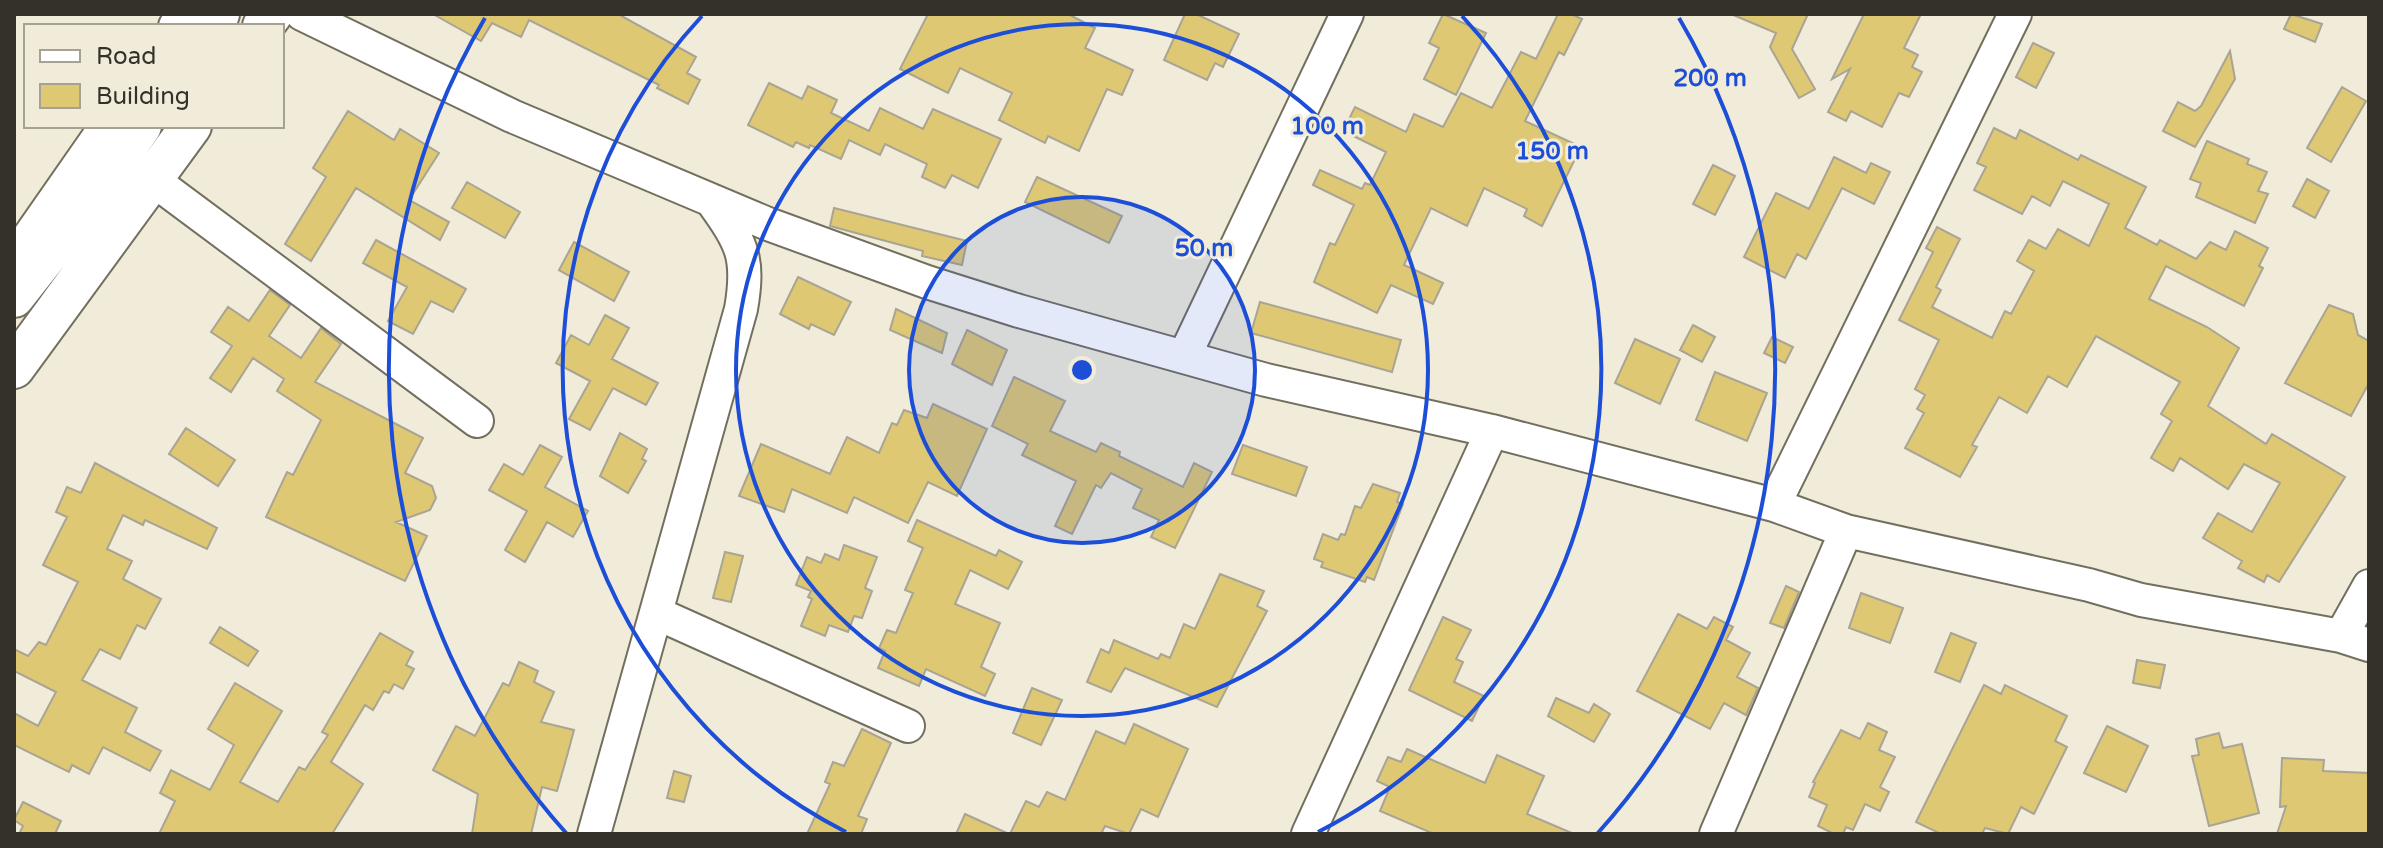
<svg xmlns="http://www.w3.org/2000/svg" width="2383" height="848" viewBox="0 0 2383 848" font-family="'Varela Round',sans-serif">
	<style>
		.building { fill: #dfc873; stroke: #a9a493; stroke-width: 2 }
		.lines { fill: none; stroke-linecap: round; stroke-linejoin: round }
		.minor-casing { stroke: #736f5f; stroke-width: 36 }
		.major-casing { stroke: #736f5f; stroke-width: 44 }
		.minor { stroke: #fff; stroke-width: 32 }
		.major { stroke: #fff; stroke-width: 40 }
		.ring { fill: none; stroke: #1d4ed8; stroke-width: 4 }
		.centre { fill: #1d4ed8; stroke: #f1ecd9; stroke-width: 4 }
		.ring-label { font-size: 24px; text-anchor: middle; font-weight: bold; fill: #1d4ed8; stroke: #f1ecd9; stroke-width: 6; stroke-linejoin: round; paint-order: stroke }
	</style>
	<rect width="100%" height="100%" fill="#f1ecd9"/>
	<!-- building -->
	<path class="building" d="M433 14H618L696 57 687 73 700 80 688 104 657 88 659 85 529 20 521 37 492 23 481 41Z
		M928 14H1068L1095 28 1085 48 1133 70 1122 95 1107 89 1079 151 1048 136 1045 143 999 120 1012 93 960 68 948 93 900 69Z
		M1185 14H1196L1239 34 1223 67 1215 63 1207 80 1164 60Z
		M1443 14 1486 33 1456 95 1424 79 1439 48 1429 43Z
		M1558 14H1571L1582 19 1564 55 1559 52 1525 121 1581 147 1542 226 1524 216 1527 209 1484 188 1467 226 1431 208 1404 265 1443 283 1433 304 1391 285 1377 313 1314 282 1330 243 1335 245 1354 205 1313 185 1320 170 1362 189 1365 183 1370 185 1386 152 1343 131 1355 107 1406 132 1414 114 1443 127 1461 93 1492 108 1521 52 1536 59Z
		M1731 14H1808L1792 49 1815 89 1799 98 1770 47 1776 33Z
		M1864 14H1921L1904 48 1918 55 1912 67 1922 72 1909 97 1899 93 1882 127 1851 111 1846 121 1828 112 1850 69 1832 79Z
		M2291 14 2322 24 2315 42 2284 29Z
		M2033 43 2054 53 2036 88 2016 77Z
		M2230 51 2235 79 2195 147 2163 131 2178 102 2195 111 2201 106Z
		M769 83 802 99 808 86 837 100 831 113 869 131 880 108 923 129 933 109 1001 139 978 188 952 175 945 188 922 177 927 164 885 144 880 155 849 140 841 159 810 145 809 148 796 142 793 147 748 125Z
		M2342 87 2366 101 2331 162 2307 148Z
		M348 111 394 140 400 129 439 153 409 200 449 222 440 240 356 188 311 261 285 244 326 177 313 168Z
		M1994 128 2016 139 2020 130 2078 160 2081 155 2146 187 2125 228 2157 245 2160 240 2196 259 2210 242 2226 250 2235 231 2268 248 2259 266 2263 268 2244 306 2166 266 2149 299 2207 327 2239 348 2208 406 2266 444 2272 434 2345 477 2279 582 2267 575 2264 582 2238 568 2242 561 2203 538 2218 513 2252 532 2280 483 2244 464 2228 489 2180 458 2173 471 2151 458 2172 421 2161 414 2180 382 2096 336 2067 387 2048 376 2027 413 1999 397 1972 445 1977 447 1960 477 1905 448 1924 413 1917 409 1925 395 1915 389 1939 340 1899 320 1933 252 1926 248 1937 227 1960 239 1936 287 1941 290 1932 307 1992 338 2005 311 2011 314 2034 271 2017 261 2029 240 2046 249 2058 229 2089 246 2109 204 2063 181 2050 206 2032 196 2022 214 1974 190 1986 167 1977 163Z
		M2207 141 2249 159 2247 164 2267 172 2258 191 2268 194 2255 223 2196 197 2201 183 2190 179Z
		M1834 157 1866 173 1871 163 1890 172 1874 204 1842 188 1806 259 1797 254 1785 278 1744 257 1776 193 1809 209Z
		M1713 165 1735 176 1715 215 1693 204Z
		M1037 177 1122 216 1109 243 1025 202Z
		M2307 179 2329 191 2315 218 2293 206Z
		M467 182 520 212 505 238 452 208Z
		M834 208 967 241 962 265 922 256 923 251 830 226Z
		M376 240 466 289 453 312 431 301 413 334 388 321 407 287 363 263Z
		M574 242 629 272 614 301 559 270Z
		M798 277 851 302 834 335 811 324 809 329 780 314Z
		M270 290 290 305 269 336 301 358 321 328 341 344 315 382 423 438 405 473 432 486 436 498 430 510 396 522 427 536 405 581 266 517 287 472 293 475 321 420 277 391 284 379 253 358 231 392 210 378 232 346 211 332 228 307 249 321Z
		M1260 302 1401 340 1392 372 1251 333Z
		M2329 305 2353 314 2358 335 2369 341V383L2351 416 2285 383Z
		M896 309 947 333 942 353 890 330Z
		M605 315 629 328 612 359 658 383 646 405 613 388 590 430 569 419 590 381 556 363 571 335 589 345Z
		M1693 325 1715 337 1702 362 1680 350Z
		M967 330 1007 350 992 385 952 364Z
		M1772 337 1793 347 1785 363 1764 353Z
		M1635 339 1680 359 1660 404 1615 383Z
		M1715 372 1767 393 1747 441 1696 420Z
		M1014 377 1065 401 1050 431 1096 452 1101 443 1120 452 1119 456 1183 487 1194 463 1212 472 1175 548 1151 537 1159 520 1133 508 1142 489 1111 473 1101 488 1096 485 1072 534 1055 526 1076 481 1022 455 1028 444 992 426Z
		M933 404 987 429 957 496 928 482 908 523 854 497 847 513 792 489 784 512 739 496 761 444 830 474 847 437 879 453 892 423 897 425 904 410 927 418Z
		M186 428 235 460 218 486 169 454Z
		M620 433 647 449 642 459 646 461 628 493 600 476Z
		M540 445 562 457 545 487 588 511 573 537 547 522 525 562 505 550 527 511 489 490 504 464 523 475Z
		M1243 445 1307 467 1296 496 1232 474Z
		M95 463 217 528 207 549 145 520 143 525 123 515 107 549 132 561 123 579 161 599 145 629 137 625 120 659 100 649 82 680 137 708 125 732 161 751 150 771 103 747 89 774 72 765 69 772 14 745V713L38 726 56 692 14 671V649L28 656 39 642 46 645 78 582 43 565 67 517 56 512 67 487 81 493Z
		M1373 484 1400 493 1397 502 1403 504 1374 580 1367 577 1365 582 1321 567 1323 562 1314 559 1323 534 1338 540 1341 534 1345 535 1355 506 1361 508Z
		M917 520 996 556 999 550 1022 562 1008 589 970 570 955 604 1000 623 981 667 995 674 985 696 926 669 919 686 878 668 885 651 879 648 887 630 896 633 913 593 905 590 923 548 908 541Z
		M844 545 877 557 865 588 872 591 862 618 854 616 848 632 829 625 825 636 801 626 812 599 808 597 811 591 796 585 807 557 821 563 825 554 839 560Z
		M725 552 743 556 731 602 713 598Z
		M1220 574 1264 591 1257 606 1267 611 1217 707 1125 668 1111 692 1087 682 1101 649 1109 653 1114 640 1158 659 1161 654 1170 658 1184 624 1195 629Z
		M1786 586 1799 592 1784 628 1770 623Z
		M1861 593 1903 608 1890 643 1849 628Z
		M1678 614 1707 629 1714 617 1733 627 1726 640 1750 653 1737 677 1758 688 1746 715 1724 703 1710 729 1637 691Z
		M1443 617 1471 630 1456 659 1463 662 1454 682 1484 696 1472 721 1409 690Z
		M220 627 258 651 248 666 210 643Z
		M380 633 413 652 406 665 414 669 403 689 394 684 389 693 384 691 373 710 365 705 331 762 363 784 332 834H159L175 801 160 793 171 770 210 790 234 745 208 729 235 683 282 711 240 782 278 802 299 767 305 770 328 735 322 732Z
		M1951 633 1976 643 1960 682 1935 672Z
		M2137 660 2165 665 2160 688 2133 683Z
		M519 662 538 671 534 682 554 692 541 722 574 730 567 756 557 791 542 787 531 834H472L478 794 433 770 456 726 475 736 503 683 509 686Z
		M1984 685 2001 694 2005 685 2067 716 2055 741 2067 747 2034 814 2021 807 2008 834 1985 828 1982 834H1941L1916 822Z
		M1032 688 1062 700 1041 745 1013 733Z
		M1556 698 1589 713 1594 704 1610 714 1594 742 1548 716Z
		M1868 723 1887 732 1879 750 1895 757 1880 787 1889 792 1880 811 1865 804 1853 830 1846 827 1843 834H1834L1818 826 1827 805 1809 797 1815 783 1813 782 1841 730 1860 739Z
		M1134 724 1188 749 1158 817 1141 809 1129 834 1105 826 1101 834H1010L1026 801 1039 807 1047 792 1065 800 1096 731 1125 744Z
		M2107 726 2148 746 2126 792 2084 773Z
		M862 729 891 743 858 816 867 819 861 834H807L830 784 825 782 833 762 844 766Z
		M2219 733 2223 748 2242 744 2259 813 2209 826 2192 756 2199 755 2196 739Z
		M1407 749 1485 783 1497 755 1544 776 1527 814 1574 834H1434L1380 811 1390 787 1377 781 1388 757 1401 762Z
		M2282 758 2324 760 2323 771 2369 773V834H2277L2286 806 2280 807Z
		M674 771 691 776 684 802 667 798Z
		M23 802 61 821 55 834H19L23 826 14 820Z
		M965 814 1009 834H956Z"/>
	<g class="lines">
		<defs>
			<path id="minor" d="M302 14 512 116 768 224 927 282 1019 311 1266 380 1492 431 1774 505 1846 531 2089 585 2141 600 2341 636 2369 645
				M175 26 183 14
				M153 180 477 421
				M14 258 106 126
				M1185 355 1347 14
				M1774 505 2015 14
				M656 613 908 726
				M2341 636 2369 586
				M594 834 741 309C750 257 742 243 711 200
				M1308 834 1492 431
				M1716 834 1846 531"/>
			<path id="major" d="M210 26 219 14
				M263 26 272 14
				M14 297 77 217 141 126
				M14 368 191 126"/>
		</defs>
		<!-- minor casing -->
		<use href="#minor" class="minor-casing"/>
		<!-- major casing -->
		<use href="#major" class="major-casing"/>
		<!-- minor -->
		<use href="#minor" class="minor"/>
		<!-- major -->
		<use href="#major" class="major"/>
	</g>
	<!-- distance rings -->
	<circle cx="1082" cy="370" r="173" fill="#1d4ed8" fill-opacity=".12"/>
	<g class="ring">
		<circle cx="1082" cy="370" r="173"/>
		<circle cx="1082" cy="370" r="346"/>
		<path d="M846 832A519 519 0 0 1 702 16M1462 16A519 519 0 0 1 1318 832"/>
		<path d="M567 834A693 693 0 0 1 485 18M1679 18A693 693 0 0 1 1597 834"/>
	</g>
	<circle cx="1082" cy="370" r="12" class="centre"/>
	<g class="ring-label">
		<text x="1710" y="86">200 m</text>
		<text x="1327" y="134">100 m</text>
		<text x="1552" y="159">150 m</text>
		<text x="1204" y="256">50 m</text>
	</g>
	<!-- border -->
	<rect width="2383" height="848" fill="none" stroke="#33312a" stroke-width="32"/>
	<!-- legend -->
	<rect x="24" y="24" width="260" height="104" fill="#f1ecd9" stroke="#a5a193" stroke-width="2"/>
	<rect x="40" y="50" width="40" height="12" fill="#ffffff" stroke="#a5a193" stroke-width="2"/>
	<text x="96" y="64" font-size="24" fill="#33312a">Road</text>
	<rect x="40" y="84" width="40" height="24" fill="#dfc873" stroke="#a5a193" stroke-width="2"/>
	<text x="96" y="104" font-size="24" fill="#33312a">Building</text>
</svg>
